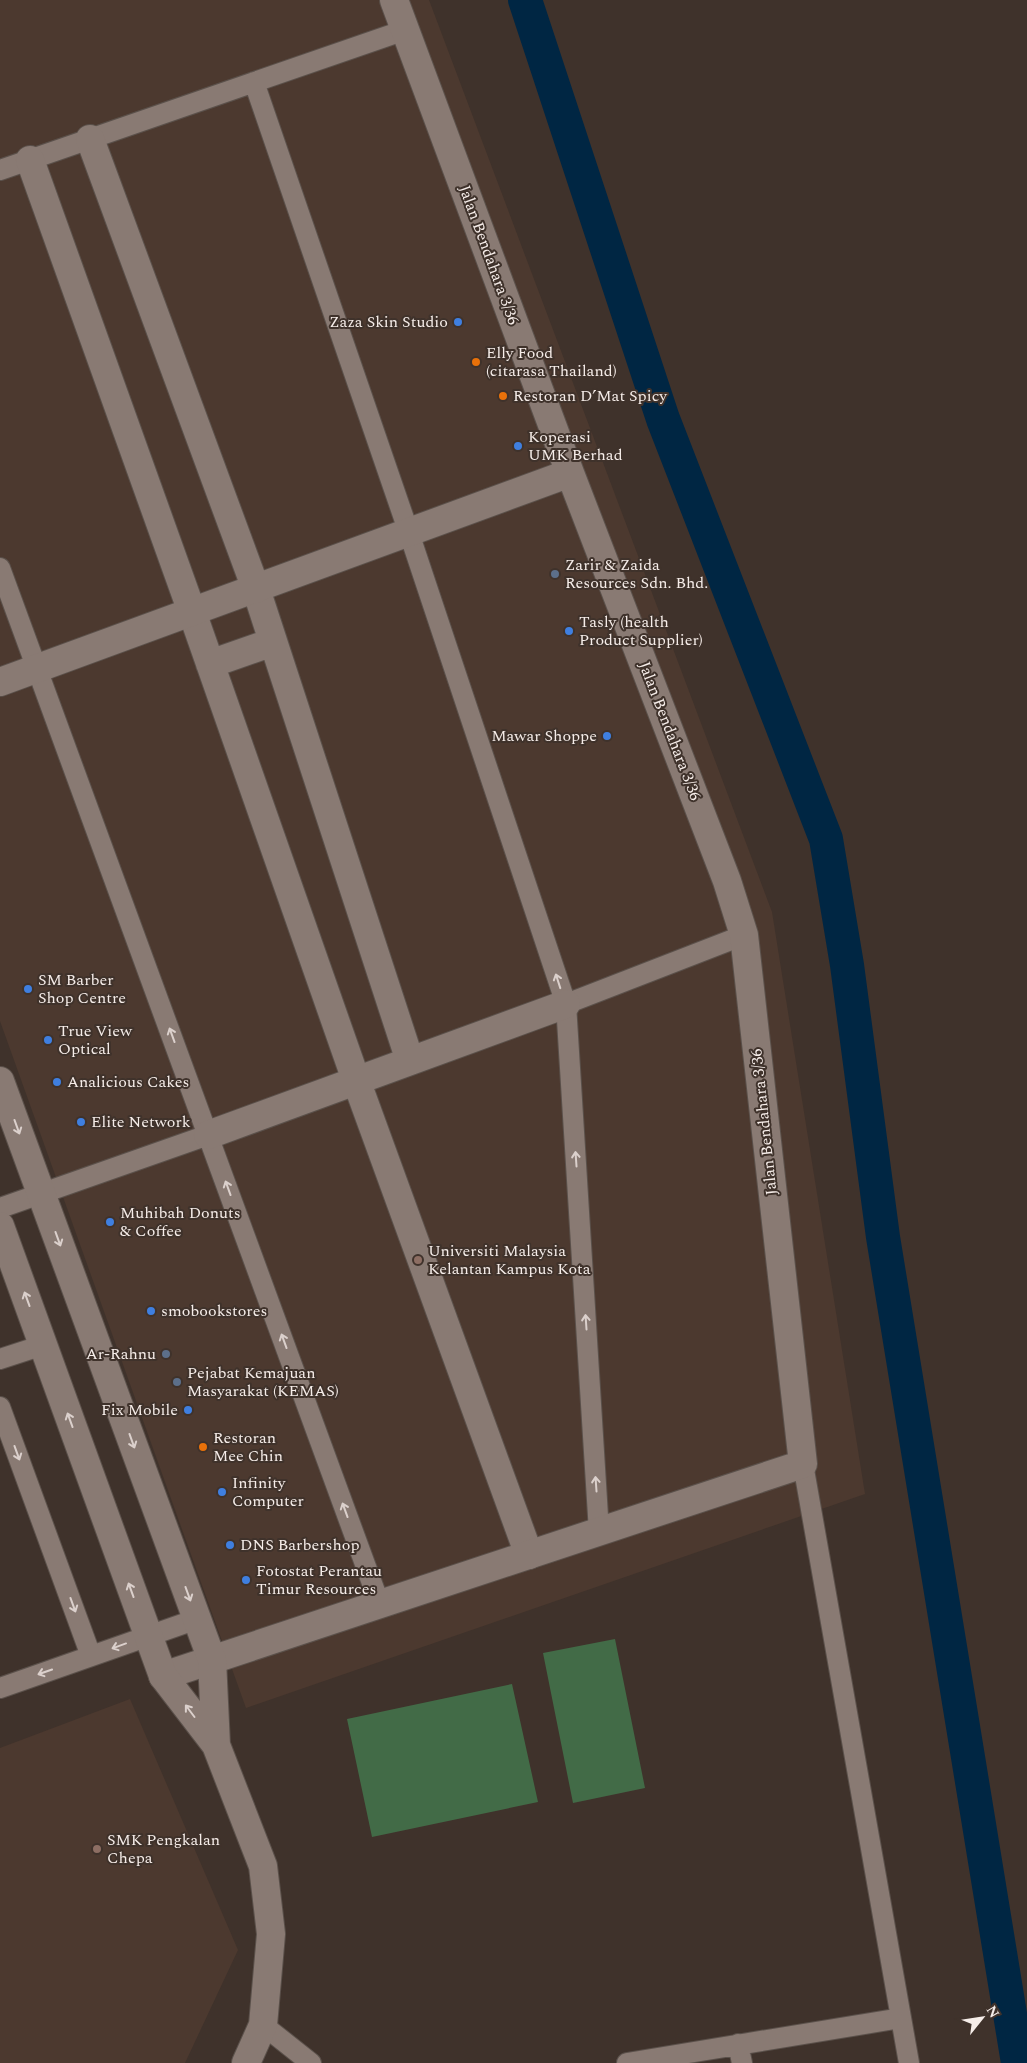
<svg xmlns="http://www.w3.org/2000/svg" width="1027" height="2063" viewBox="0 0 1027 2063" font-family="Spectral,serif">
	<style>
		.built { fill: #4c392f }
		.green { fill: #426b47 }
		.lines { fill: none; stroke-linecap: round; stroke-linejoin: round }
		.canal { stroke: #002643; stroke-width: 34 }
		.service-casing { stroke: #5b514b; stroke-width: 22 }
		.pedestrian-casing { stroke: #5b514b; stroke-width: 30 }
		.minor-casing { stroke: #5b514b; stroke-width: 30 }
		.tertiary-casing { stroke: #5b514b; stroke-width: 30 }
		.service { stroke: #897a73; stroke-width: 20 }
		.pedestrian { stroke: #897a73; stroke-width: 28 }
		.minor { stroke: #897a73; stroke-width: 28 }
		.tertiary { stroke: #897a73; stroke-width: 28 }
		.oneway { stroke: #dbd0cc }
		.shop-dot { fill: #3f7fe0; stroke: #3f322b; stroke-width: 2 }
		.food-dot { fill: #e8710a; stroke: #3f322b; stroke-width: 2 }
		.service-dot { fill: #5c6f8a; stroke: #3f322b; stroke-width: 2 }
		.education-dot { fill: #8d6e63; stroke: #3f322b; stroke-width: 2 }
		.labels { text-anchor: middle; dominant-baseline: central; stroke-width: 4; stroke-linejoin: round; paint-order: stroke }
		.street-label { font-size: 16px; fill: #f6ede9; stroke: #3f322b }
		.poi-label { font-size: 16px; fill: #f6ede9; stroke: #3f322b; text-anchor: start }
	</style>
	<rect width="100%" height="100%" fill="#3f322b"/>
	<!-- built -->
	<path class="built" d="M0 0H429L772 912 865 1494 246 1708 0 1021Z
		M130 1699 238 1950 185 2063H0V1748Z"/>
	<!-- green -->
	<path class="green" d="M615 1639 645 1788 573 1803 543 1653Z
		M512 1684 538 1802 372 1837 347 1719Z"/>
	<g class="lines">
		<!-- canal -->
		<path class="canal" d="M525 0 663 419 826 839 847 965 883 1237 1018 2063"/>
		<defs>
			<path id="service" d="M254 82 409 533 566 1004 599 1532
				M0 170 405 30
				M0 568 380 1605
				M566 1004 744 935
				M0 1208 208 1135
				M0 1359 43 1345
				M0 1407 91 1656
				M803 1464 909 2063
				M0 1688 197 1619
				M263 2025 311 2063
				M738 2044 742 2063
				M627 2063 901 2018"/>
			<path id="pedestrian" d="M256 589 410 1061
				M192 612 356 1080 529 1555
				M210 664 273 642
				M208 1135 566 1004"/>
			<path id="minor" d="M90 139 256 589
				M30 160 192 612
				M0 682 570 473
				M163 1676 803 1464 744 935 727 881 570 473 394 0"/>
			<path id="tertiary" d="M0 1081 212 1660 216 1745
				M0 1226 163 1676 216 1745 263 1866 271 1934 263 2025 246 2063"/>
		</defs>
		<!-- service casing -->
		<use href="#service" class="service-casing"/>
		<!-- pedestrian casing -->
		<use href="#pedestrian" class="pedestrian-casing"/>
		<!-- minor casing -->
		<use href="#minor" class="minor-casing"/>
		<!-- tertiary casing -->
		<use href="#tertiary" class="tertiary-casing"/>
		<!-- service -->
		<use href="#service" class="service"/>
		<!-- pedestrian -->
		<use href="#pedestrian" class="pedestrian"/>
		<!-- minor -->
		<use href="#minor" class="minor"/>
		<!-- tertiary -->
		<use href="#tertiary" class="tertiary"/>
	</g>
	<!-- one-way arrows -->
	<defs><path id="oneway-shaft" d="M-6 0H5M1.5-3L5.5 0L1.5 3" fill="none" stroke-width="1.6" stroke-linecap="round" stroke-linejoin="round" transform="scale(1.25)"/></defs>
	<g class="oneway">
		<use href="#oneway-shaft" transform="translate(558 981) rotate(-108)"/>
		<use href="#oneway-shaft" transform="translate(172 1035) rotate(-110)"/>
		<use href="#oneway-shaft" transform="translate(17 1127) rotate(70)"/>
		<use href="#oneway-shaft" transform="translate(576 1159) rotate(-94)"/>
		<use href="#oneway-shaft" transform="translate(228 1188) rotate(-110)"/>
		<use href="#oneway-shaft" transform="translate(58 1239) rotate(70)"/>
		<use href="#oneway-shaft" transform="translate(27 1299) rotate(-110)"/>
		<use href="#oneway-shaft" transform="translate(586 1322) rotate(-94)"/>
		<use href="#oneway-shaft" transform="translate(284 1341) rotate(-110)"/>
		<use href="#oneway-shaft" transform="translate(70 1420) rotate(-110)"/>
		<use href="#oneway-shaft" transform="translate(132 1441) rotate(70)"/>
		<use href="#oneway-shaft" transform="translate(17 1453) rotate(70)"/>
		<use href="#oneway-shaft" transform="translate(596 1484) rotate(-94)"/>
		<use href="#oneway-shaft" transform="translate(345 1510) rotate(-110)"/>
		<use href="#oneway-shaft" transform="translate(131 1590) rotate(-110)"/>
		<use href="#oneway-shaft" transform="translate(188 1594) rotate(70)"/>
		<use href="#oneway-shaft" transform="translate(73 1605) rotate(70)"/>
		<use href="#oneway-shaft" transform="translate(119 1646) rotate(160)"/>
		<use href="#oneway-shaft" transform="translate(45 1672) rotate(161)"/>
		<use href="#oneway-shaft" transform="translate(190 1711) rotate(-127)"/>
	</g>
	<!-- markers -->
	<g class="shop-dot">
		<circle cx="458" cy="322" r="5"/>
		<circle cx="518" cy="446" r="5"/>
		<circle cx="569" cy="631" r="5"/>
		<circle cx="607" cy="736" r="5"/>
		<circle cx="28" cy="989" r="5"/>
		<circle cx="48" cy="1040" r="5"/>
		<circle cx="57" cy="1082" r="5"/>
		<circle cx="81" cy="1122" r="5"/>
		<circle cx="110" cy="1222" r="5"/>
		<circle cx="151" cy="1311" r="5"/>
		<circle cx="188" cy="1410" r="5"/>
		<circle cx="222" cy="1492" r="5"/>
		<circle cx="230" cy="1545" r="5"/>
		<circle cx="246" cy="1580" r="5"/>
	</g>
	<g class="food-dot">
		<circle cx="476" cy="362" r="5"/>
		<circle cx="503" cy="396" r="5"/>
		<circle cx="203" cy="1447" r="5"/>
	</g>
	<g class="service-dot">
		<circle cx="555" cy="574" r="5"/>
		<circle cx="166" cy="1354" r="5"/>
		<circle cx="177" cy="1382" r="5"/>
	</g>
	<g class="education-dot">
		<circle cx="418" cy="1260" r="5"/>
		<circle cx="97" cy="1849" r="5"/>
	</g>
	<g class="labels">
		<!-- street labels -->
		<g class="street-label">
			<text transform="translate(489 255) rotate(70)">Jalan Bendahara 3/36</text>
			<text transform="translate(670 731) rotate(69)">Jalan Bendahara 3/36</text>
			<text transform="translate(764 1122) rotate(-96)">Jalan Bendahara 3/36</text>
		</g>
		<!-- poi labels -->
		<g class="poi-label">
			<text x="448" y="322" text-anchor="end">Zaza Skin Studio</text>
			<text x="486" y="353">Elly Food<tspan x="486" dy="18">(citarasa Thailand)</tspan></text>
			<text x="513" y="396">Restoran D’Mat Spicy</text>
			<text x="528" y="437">Koperasi<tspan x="528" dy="18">UMK Berhad</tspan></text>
			<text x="565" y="565">Zarir &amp; Zaida<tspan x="565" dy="18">Resources Sdn. Bhd.</tspan></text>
			<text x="579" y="622">Tasly (health<tspan x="579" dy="18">Product Supplier)</tspan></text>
			<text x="597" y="736" text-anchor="end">Mawar Shoppe</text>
			<text x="38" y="980">SM Barber<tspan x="38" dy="18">Shop Centre</tspan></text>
			<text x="58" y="1031">True View<tspan x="58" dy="18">Optical</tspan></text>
			<text x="67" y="1082">Analicious Cakes</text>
			<text x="91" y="1122">Elite Network</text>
			<text x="120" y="1213">Muhibah Donuts<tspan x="120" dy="18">&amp; Coffee</tspan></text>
			<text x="428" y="1251">Universiti Malaysia<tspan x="428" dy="18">Kelantan Kampus Kota</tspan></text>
			<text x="161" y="1311">smobookstores</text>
			<text x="156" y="1354" text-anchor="end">Ar-Rahnu</text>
			<text x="187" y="1373">Pejabat Kemajuan<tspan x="187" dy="18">Masyarakat (KEMAS)</tspan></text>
			<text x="178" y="1410" text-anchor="end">Fix Mobile</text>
			<text x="213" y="1438">Restoran<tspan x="213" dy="18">Mee Chin</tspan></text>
			<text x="232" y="1483">Infinity<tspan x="232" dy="18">Computer</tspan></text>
			<text x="240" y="1545">DNS Barbershop</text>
			<text x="256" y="1571">Fotostat Perantau<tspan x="256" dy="18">Timur Resources</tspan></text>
			<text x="107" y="1840">SMK Pengkalan<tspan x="107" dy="18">Chepa</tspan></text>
		</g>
	</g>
	<!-- north arrow -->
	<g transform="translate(982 2018) rotate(60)" stroke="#3f322b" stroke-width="4" paint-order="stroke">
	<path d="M0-4L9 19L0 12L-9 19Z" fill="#f6ede9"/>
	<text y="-8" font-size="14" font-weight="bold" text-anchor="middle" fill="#f6ede9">N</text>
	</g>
</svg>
